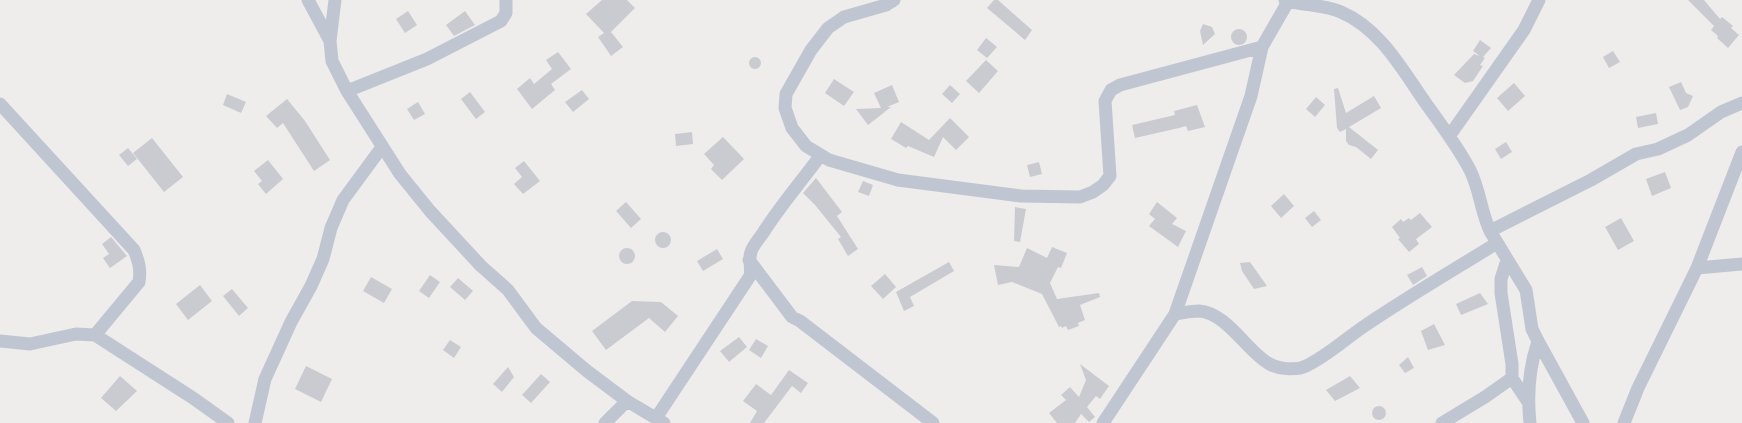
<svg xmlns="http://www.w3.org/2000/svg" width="1742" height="423" viewBox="0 0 1742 423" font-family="'Archivo Narrow',sans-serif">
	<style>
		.building { fill: #cacbd1 }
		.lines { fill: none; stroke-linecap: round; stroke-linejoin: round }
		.street { stroke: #c0c6d1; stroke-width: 13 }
	</style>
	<rect width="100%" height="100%" fill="#efecec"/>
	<!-- building -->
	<path class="building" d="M602 0H627L635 8 611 32 623 47 611 56 598 37 604 33 586 14Z
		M994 0H998L1032 30 1025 40 987 8Z
		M1688 0H1704L1720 19 1722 17 1733 26 1731 28 1739 35 1728 48 1717 38 1718 36 1711 30 1714 26Z
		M408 11 417 25 405 33 396 19Z
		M465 11 475 25 454 36 446 25Z
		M1203 24 1212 27 1215 34 1203 45 1200 31Z
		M1231 37a8 8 0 1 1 16 0a8 8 0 1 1-16 0Z
		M986 38 997 47 987 58 977 50Z
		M1480 40 1491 48 1483 57 1485 58 1480 65 1483 66 1473 81 1465 83 1454 75 1474 54 1480 56 1473 51Z
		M1613 51 1620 62 1609 68 1603 57Z
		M558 52 571 69 551 84 555 90 532 109 517 89 530 78 534 84 552 69 546 60Z
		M749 63a6 6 0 1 1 12 0a6 6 0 1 1-12 0Z
		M986 60 998 71 979 93 966 81Z
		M834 79 854 92 844 106 825 93Z
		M1681 82 1686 93 1693 96 1688 107 1680 110 1669 87Z
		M1514 83 1525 96 1508 111 1497 98Z
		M892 85 899 102 887 107H891L868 125 856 109 881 108 874 93Z
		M950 85 960 94 952 103 942 94Z
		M1338 88 1346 113 1374 96 1381 108 1349 127 1378 150 1371 159 1356 147 1349 145 1346 141V129L1340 132 1337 128 1334 89Z
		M582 90 589 99 573 112 565 102Z
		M470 92 485 112 476 119 461 99Z
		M227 94 246 102 241 113 223 105Z
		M1316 97 1325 105 1315 117 1306 109Z
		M287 99 305 121 330 160 314 171 283 123 277 128 266 116Z
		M418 102 425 114 414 120 407 109Z
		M1197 105 1205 127 1188 131 1186 126 1179 128 1135 138 1132 125 1175 115 1174 111Z
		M1656 113 1658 124 1638 128 1636 117Z
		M950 118 969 137 956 150 943 137 934 157 908 146 906 148 891 139 901 122 929 140Z
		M692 132 693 144 676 146 675 134Z
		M723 137 744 159 722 180 711 169 714 165 704 154Z
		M152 138 183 177 164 192 133 153Z
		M1506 142 1512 152 1501 159 1495 149Z
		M128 148 137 159 128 166 119 155Z
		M268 160 283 179 266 194 258 184 262 181 254 171Z
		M524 161 540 181 523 194 514 184 522 177 515 168Z
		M1039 162 1042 174 1030 177 1027 165Z
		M1665 172 1671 188 1652 196 1646 179Z
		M816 178 842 212 837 216 858 249 848 256 838 239 841 237 815 205 803 193Z
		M863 181 873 185 869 196 858 192Z
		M1284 194 1294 206 1281 218 1271 206Z
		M626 202 641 219 631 228 616 211Z
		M1157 202 1177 218 1172 224 1186 231 1178 247 1149 226 1155 219 1149 214Z
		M1015 207 1026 209 1020 242 1014 241Z
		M1314 211 1321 220 1312 227 1305 218Z
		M1420 213 1432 227 1416 239 1419 244 1409 252 1398 239 1400 238 1392 227 1401 219 1403 222 1409 218 1411 220Z
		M1621 218 1634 241 1618 250 1605 227Z
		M655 240a8 8 0 1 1 16 0a8 8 0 1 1-16 0Z
		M111 237 127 256 110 268 103 258 109 254 102 244Z
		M1052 247 1067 253 1061 268 1058 267 1050 283 1057 299 1099 293 1100 297 1080 305 1085 320 1078 323 1079 326 1068 330 1066 326 1062 328 1061 326 1059 327 1042 294 1012 282 998 285 994 265 1019 267 1027 248 1047 258Z
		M619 256a8 8 0 1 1 16 0a8 8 0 1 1-16 0Z
		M717 249 723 259 703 271 697 261Z
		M949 262 954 271 910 297 914 306 904 311 896 292Z
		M1250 262 1267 286 1254 289 1242 271 1240 263Z
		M1422 267 1427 276 1413 285 1407 275Z
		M885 274 896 287 883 299 871 286Z
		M430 275 440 282 429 298 419 291Z
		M371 277 392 289 384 303 363 291Z
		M458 278 473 291 465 300 450 287Z
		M200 285 212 301 188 320 176 304Z
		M232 289 248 308 239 316 223 296Z
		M1480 293 1488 304 1461 315 1456 304Z
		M632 301 661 302 678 316 665 332 649 318 606 350 592 331Z
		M1434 324 1445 345 1428 350 1421 331Z
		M739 337 747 347 729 362 720 351Z
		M756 339 768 346 761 358 749 350Z
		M450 340 461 347 454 358 443 350Z
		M1408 357 1414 368 1405 373 1399 365Z
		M1080 364 1109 386 1100 399 1096 396 1087 407 1095 417 1089 422 1081 414 1075 423H1057L1049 413 1066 400 1061 395 1070 387 1079 397 1086 380Z
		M306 366 332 379 321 402 295 389Z
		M508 367 514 377 502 392 493 384Z
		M789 370 808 383 801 393 792 386 764 423H750L757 411 743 401 756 384 771 395Z
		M541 374 550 382 531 403 522 395Z
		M120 376 137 391 116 411 101 398Z
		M1350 376 1360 388 1335 401 1326 390Z
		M1372 413a7 7 0 1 1 14 0a7 7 0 1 1-14 0Z"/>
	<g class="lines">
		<!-- street -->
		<path class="street" d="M308 0 330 41 332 61 347 91 400 174 430 211 481 266 508 290 536 328 587 371 627 401 664 423
			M894 0 886 5 844 17 828 28 811 50 786 94 785 108 792 128 806 146 829 160 898 180 1021 196 1080 197 1093 192 1103 185 1110 176 1105 101 1111 90 1120 85 1262 47
			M1285 0C1303 6 1323 4 1341 12 1381 29 1403 71 1427 105 1442 126 1458 147 1470 170 1480 190 1481 212 1490 231L1526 290 1532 329 1538 341 1583 423
			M330 41 335 0
			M347 91 427 59 501 21 506 13V0
			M0 104 134 250C139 262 141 270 139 282L95 335
			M1450 135 1524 30 1539 0
			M1490 231 1591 180 1636 154 1658 149 1688 135 1721 112 1742 103
			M749 260 792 317 800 321 933 423
			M1507 260 1501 279V293L1512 364V378L1528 402
			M1697 268 1742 264
			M1175 314C1182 313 1191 311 1199 311 1227 313 1246 350 1268 363 1277 369 1296 371 1306 366 1327 356 1344 340 1363 327 1407 297 1452 271 1497 243
			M0 341 30 344 76 334 95 335 193 398 228 423
			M656 418 750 276C752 267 748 260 751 252 753 245 759 239 763 233 780 206 801 182 820 156
			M255 423 265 379 291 322 311 286 323 259 331 228 343 200 382 147
			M605 423 627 401
			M1103 423 1175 314 1251 96 1262 47 1289 0
			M1442 423 1485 397 1512 378
			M1530 423C1527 395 1529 368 1538 341
			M1624 423 1638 388 1697 268 1742 152"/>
	</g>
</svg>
